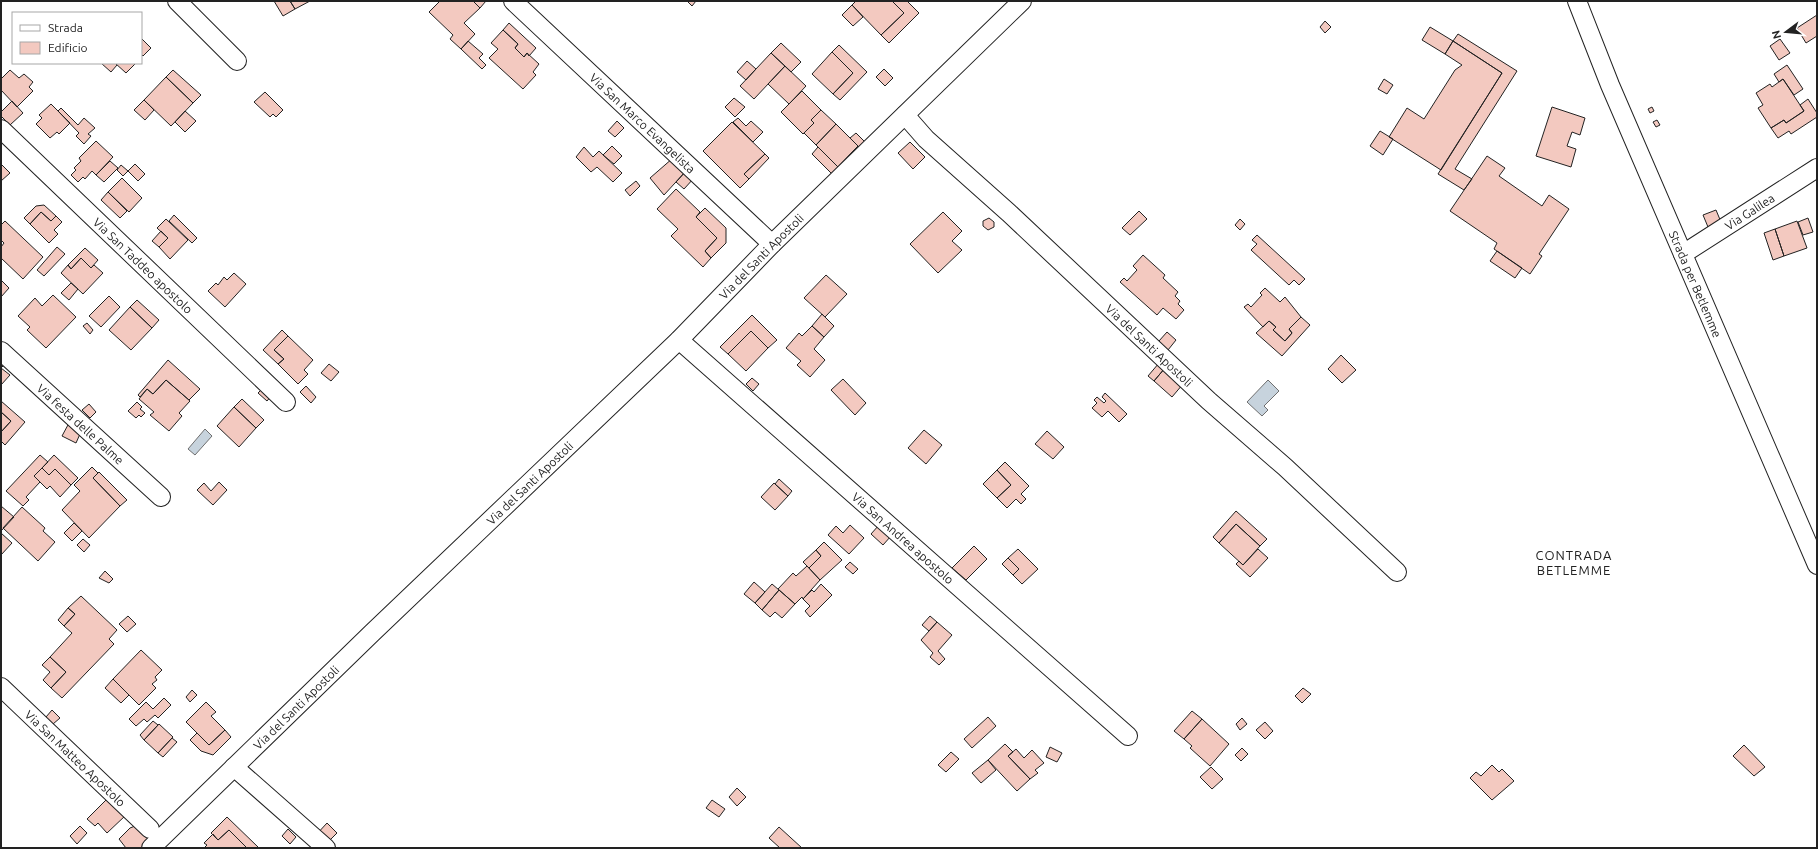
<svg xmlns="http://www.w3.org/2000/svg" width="1818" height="849" viewBox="0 0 1818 849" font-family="Ubuntu,sans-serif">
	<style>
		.water { fill: #c7d3dd; stroke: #6f6f6f }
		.building { fill: #f3c9c0; stroke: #222 }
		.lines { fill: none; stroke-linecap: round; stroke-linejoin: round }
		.street-casing { stroke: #222; stroke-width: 20 }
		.street { stroke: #fff; stroke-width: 18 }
		.labels { text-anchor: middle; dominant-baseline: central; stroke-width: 3; stroke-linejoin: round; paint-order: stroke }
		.street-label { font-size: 12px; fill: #222; stroke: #fff }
		.neighbourhood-label { font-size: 13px; letter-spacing: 1px; fill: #222; stroke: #fff }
	</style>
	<rect width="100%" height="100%" fill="#fff"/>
	<!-- water -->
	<path class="water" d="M1268 380 1279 391 1264 406 1268 410 1262 416 1247 402Z
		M205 429 212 436 195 455 188 449Z"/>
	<!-- building -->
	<path class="building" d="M274 1H290L295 9 283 16Z
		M290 1H310L295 9Z
		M440 1H473L480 8 464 23 475 34 461 49 450 39 453 35 429 12Z
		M473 1H486L480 8Z
		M687 1H696L692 6Z
		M856 1H892L904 13 881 35 852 5Z
		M892 1H907L919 13 889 43 881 35 904 13Z
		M852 5 863 17 853 26 842 15Z
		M1817 15V36L1806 43 1797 28Z
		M1325 21 1331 27 1325 33 1320 27Z
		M509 23 536 48 529 56 527 53 524 57 515 48 518 44 503 30Z
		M1430 27 1453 41 1445 54 1422 40Z
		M503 30 518 44 515 48 524 57 527 53 539 64 533 72 536 75 523 89 489 58 498 49 491 43Z
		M1458 34 1517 71 1455 169 1472 179 1464 190 1438 174 1502 73 1453 41Z
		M141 38 151 48 143 56 141 54Z
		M1780 39 1790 53 1779 60 1770 46Z
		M468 41 483 54 479 58 486 65 482 69 461 49Z
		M1453 41 1502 73 1441 170 1389 137 1407 108 1424 119 1455 70 1462 65 1445 54Z
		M781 43 801 62 791 72 771 53Z
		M839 45 867 72 840 100 833 94 853 73 832 52Z
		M832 52 853 73 833 94 812 74Z
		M771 53 785 66 754 99 740 86Z
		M747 61 756 69 746 80 737 72Z
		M101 63H115L117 65 111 72Z
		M115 63H136L126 73Z
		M1787 65 1803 89 1794 95 1783 79 1779 82 1774 74Z
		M785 66 806 86 789 104 768 84Z
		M884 69 893 78 885 86 876 77Z
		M10 70 19 78 24 74 33 82 29 87 33 91 17 107 1 90V79Z
		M173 70 201 95 193 103 166 77Z
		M166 77 193 103 171 126 144 100Z
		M1384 79 1393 85 1387 94 1378 89Z
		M1783 79 1804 111 1786 123 1784 120 1771 128 1758 108 1763 105 1756 93 1770 84 1772 87Z
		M802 91 821 110 811 120 814 123 803 134 781 112Z
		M265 92 283 110 276 117 273 114 270 117 254 102Z
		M734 98 745 107 735 117 725 107Z
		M1808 99 1817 113V117L1791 134 1789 131 1778 138 1771 128 1784 120 1786 123 1804 111 1800 105Z
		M144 100 154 110 145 120 134 110Z
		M12 101 23 113 10 125 1 116V112Z
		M51 104 70 123 59 134 57 132 50 138 36 124 42 118 39 115Z
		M1552 107 1585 118 1580 135 1572 132 1567 146 1576 149 1571 167 1536 156Z
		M1652 107 1654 111 1650 113 1648 109Z
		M61 108 78 125 84 118 95 128 88 134 91 136 84 144 76 136 79 133 58 111Z
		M821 110 836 124 816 145 804 133 814 123 811 120Z
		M185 111 196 121 185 132 175 122Z
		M738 118 746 126 751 121 763 132 753 142 733 122Z
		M1657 120 1660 125 1656 127 1653 122Z
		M617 121 624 128 615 137 608 131Z
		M732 122 765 154 744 174 749 179 740 188 703 151Z
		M836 124 858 146 838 167 816 145Z
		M1380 131 1393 139 1383 155 1370 146Z
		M856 133 868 145 863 151 850 138Z
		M96 141 113 157 96 175 92 171 85 179 83 177 78 182 71 175 76 170 74 168 81 161 79 158Z
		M910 142 925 157 913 169 898 153Z
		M612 146 622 156 614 164 603 155Z
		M858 146 863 151 836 178 812 154 818 147 838 167Z
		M584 147 593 157 599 151 622 173 613 182 597 167 591 172 576 157Z
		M765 154 769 158 749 179 744 174Z
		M1487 156 1505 168 1499 176 1542 206 1549 195 1569 209 1539 254 1542 256 1530 274 1494 249 1497 243 1450 211Z
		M673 158 686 171 664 195 650 178Z
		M110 161 118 168 104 182 96 175Z
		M1 164 10 173 1 181Z
		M135 164 145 174 138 181 128 171Z
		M121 165 128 171 123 176 117 170Z
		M686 171 694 178 684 189 676 182Z
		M122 178 142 198 129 212 108 192Z
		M636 181 640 186 630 196 625 190Z
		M676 189 700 212 696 217 717 238 705 251 711 258 703 267 671 236 678 229 657 209Z
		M108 192 127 211 120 218 101 200Z
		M44 205 56 216 51 221 41 212 30 224 24 218 36 206Z
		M705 208 726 228V243L711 258 705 251 717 238 696 217Z
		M1716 210 1721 222 1708 227 1703 215Z
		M1139 211 1147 219 1130 235 1122 228Z
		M41 212 51 221 56 216 62 222 54 230 58 234 49 243 30 224Z
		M943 212 962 231 952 241 962 250 938 273 910 244Z
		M174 215 197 238 192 243 169 221Z
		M989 218 994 222V227L988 230 983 226V221Z
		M1808 218 1813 232 1803 235 1798 222Z
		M166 219 188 240 170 259 159 247 168 238 157 228Z
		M1240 219 1245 224 1240 230 1235 225Z
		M5 221 43 257 23 279 1 258V247L4 243 1 240V225Z
		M1797 221 1807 248 1784 256 1775 229Z
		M1775 229 1784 256 1773 260 1764 233Z
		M161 231 168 238 159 247 152 241Z
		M1257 235 1305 279 1299 285 1294 280 1289 285 1251 250 1257 244 1252 240Z
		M57 247 65 254 44 276 37 270Z
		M85 248 98 260 91 268 81 258 71 269 68 265Z
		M1497 251 1522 268 1515 278 1490 261Z
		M1143 255 1165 275 1163 278 1178 292 1175 296 1180 301 1178 304 1184 310 1176 319 1163 308 1157 315 1120 282 1124 278 1127 281 1137 270 1133 266Z
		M81 258 91 268 94 265 103 273 83 294 61 273 68 265 71 269Z
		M234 273 246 284 225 307 208 291 216 283 218 285 224 277 227 280Z
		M826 275 847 294 825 317 804 298Z
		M1 280 9 288 1 297Z
		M71 283 78 289 69 300 61 293Z
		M1265 288 1280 302 1285 297 1301 317 1289 329 1292 333 1285 341 1273 330 1276 327 1269 321 1263 327 1244 307 1248 304 1251 307 1262 295 1260 293Z
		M53 295 76 317 46 348 27 330 30 327 18 316 35 298 42 306Z
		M109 296 120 307 101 327 89 316Z
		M137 300 159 320 152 328 130 307Z
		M130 307 152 328 131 350 109 330Z
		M822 314 834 326 824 337 812 326Z
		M752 315 777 340 768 348 751 331 728 354 720 347Z
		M1301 317 1310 325 1282 356 1256 333 1269 321 1276 327 1273 330 1285 341 1292 333 1289 329Z
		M87 323 93 330 90 334 83 326Z
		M812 326 824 337 814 349 825 360 810 377 797 365 801 361 786 348 799 333 802 336Z
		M282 330 288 336 274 350 284 359 278 364 263 350Z
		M751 331 768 348 746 371 728 354Z
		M1167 332 1176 340 1168 350 1159 341Z
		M288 336 313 360 304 370 308 374 298 384 278 364 284 359 274 350Z
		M1341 355 1356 370 1342 383 1328 369Z
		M1 360 5 364 1 368 10 375 1 385Z
		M168 360 200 389 189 400 166 380 153 394 147 389 140 397 138 395Z
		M1159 363 1165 368 1154 381 1148 376Z
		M329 364 339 372 331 381 321 373Z
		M1165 368 1183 384 1172 397 1154 381Z
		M752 378 759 384 753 391 746 384Z
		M843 379 866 403 855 415 831 390Z
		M166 380 190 401 179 413 182 416 169 431 150 415 154 412 139 399 147 389 153 394Z
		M306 386 316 397 311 403 300 392Z
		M263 388 272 395 267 401 258 393Z
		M1105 393 1127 414 1119 422 1108 411 1102 417 1092 408 1097 403 1094 400 1097 397 1104 403 1106 401 1102 397Z
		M242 399 264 420 256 428 234 407Z
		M1 401 25 422 5 445 1 441V432L11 421 1 412Z
		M137 402 142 407 140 409 145 413 141 417 139 415 136 418 128 411Z
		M89 404 96 412 90 418 82 410Z
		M234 407 256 428 239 447 217 426Z
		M1 412 11 421 1 432Z
		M69 423 80 434 76 443 62 436Z
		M924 430 942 445 926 464 908 448Z
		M1047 431 1064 447 1053 459 1035 444Z
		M40 455 48 462 34 476 40 482 26 497 29 500 23 506 6 491Z
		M54 455 78 478 71 485 55 469 49 475 42 468Z
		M1005 462 1029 486 1021 494 1026 499 1021 504 1016 499 1007 508 997 498 1011 485 997 470Z
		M92 467 98 473 93 478 120 506 89 538 62 510 80 491 74 485Z
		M42 468 49 475 55 469 71 485 60 497 50 486 47 489 34 476Z
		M997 470 1011 485 997 498 983 484Z
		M99 472 127 500 120 506 93 478Z
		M779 479 792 491 788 496 775 484Z
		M219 482 227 490 213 505 197 490 204 483 211 491Z
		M774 483 788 496 775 510 761 497Z
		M1 506 14 517 1 531Z
		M22 507 45 528 43 531 55 542 38 561 3 528Z
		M1236 511 1267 539 1260 546 1236 524 1219 543 1213 537Z
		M74 523 82 531 72 541 64 533Z
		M1236 524 1260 546 1243 565 1219 543Z
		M850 525 864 538 849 554 828 535 836 526 843 533Z
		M879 525 891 536 883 545 871 534Z
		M1 533 12 543 1 555Z
		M83 539 90 545 84 552 77 545Z
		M824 542 842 560 820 580 809 568 821 556 816 550Z
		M974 546 987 559 966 580 952 568Z
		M1018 549 1038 569 1022 584 1013 575 1019 569 1008 558Z
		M1258 549 1268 558 1250 577 1236 564 1239 561 1243 565Z
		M816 550 821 556 809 568 803 562Z
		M1008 558 1019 569 1013 575 1002 564Z
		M850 562 858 569 853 574 845 567Z
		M807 566 820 580 803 599 802 597 795 604 778 589 793 573 796 576Z
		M105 571 113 579 109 583 99 578Z
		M754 582 765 592 755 603 744 594Z
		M772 584 779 590 762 610 755 603Z
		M821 584 832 595 810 617 805 611 810 606 803 599 812 590 814 592Z
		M779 590 795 604 782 618 775 612 770 617 762 610Z
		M81 596 117 630 109 639 114 644 62 698 51 688 66 672 50 657 72 633 64 626 75 614 68 608Z
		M68 608 75 614 64 626 58 620Z
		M128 616 136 624 127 632 119 624Z
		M930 616 937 622 929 631 922 625Z
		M937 622 952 635 938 651 945 659 939 665 930 657 933 653 921 640Z
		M141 650 162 670 155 677 157 680 152 684 156 688 139 705 113 679Z
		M50 657 66 672 51 688 43 680 50 672 42 665Z
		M113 679 129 695 121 703 105 688Z
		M1303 688 1311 694 1302 703 1295 696Z
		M192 690 197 695 190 702 186 697Z
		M164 698 171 705 158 718 155 715 147 722 144 719 136 726 129 719 146 702 153 709Z
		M206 702 216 712 211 716 225 730 209 745 186 722Z
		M52 710 60 718 53 724 46 717Z
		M1192 711 1202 719 1184 739 1174 731Z
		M988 717 996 726 972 748 964 739Z
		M1242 718 1247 724 1240 730 1236 724Z
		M1202 719 1229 744 1210 766 1190 748 1192 746 1184 739Z
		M153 721 158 725 144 740 140 735Z
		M1265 722 1273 731 1265 739 1256 730Z
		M159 724 173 737 158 753 144 740Z
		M225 730 231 737 213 755 201 751 190 740 197 733 209 745Z
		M172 738 177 742 163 757 158 753Z
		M1005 744 1013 752 1008 756 1030 779 1017 791 988 760Z
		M1744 745 1765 767 1754 776 1733 756Z
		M1050 747 1062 753 1057 762 1046 757Z
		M1242 748 1248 754 1241 761 1235 755Z
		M1016 749 1024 758 1032 750 1044 763 1035 770 1038 773 1030 779 1008 756Z
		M951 752 959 759 946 772 938 765Z
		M988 760 996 770 981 783 972 773Z
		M1492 765 1499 772 1502 769 1514 781 1492 800 1470 778 1476 772 1481 776Z
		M1211 767 1223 779 1212 789 1200 777Z
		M737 788 746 797 737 806 729 797Z
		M109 797 126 815 107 833 98 823 95 826 87 819Z
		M712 800 725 809 719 817 706 808Z
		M227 817 258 847 257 848H245L246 847 229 830 218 840 211 833Z
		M327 823 337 833 325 845 315 836Z
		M80 826 87 833 77 844 70 836Z
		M135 826 153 838 143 848H126L119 839 130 828Z
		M779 827 802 848H780L769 838Z
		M288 829 296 837 290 844 282 836Z
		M229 830 246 847 245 848H204L207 845 204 843 213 834 218 840Z"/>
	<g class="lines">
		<defs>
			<g id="street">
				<path d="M177 1 237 61"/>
				<path id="s1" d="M513 1 772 244"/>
				<path id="s2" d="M1577 1 1610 85 1817 565"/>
				<path id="s3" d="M905 115 926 139 1009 213 1209 401 1285 467 1397 572"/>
				<path id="s4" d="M1 129 286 402"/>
				<path id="s5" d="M1683 254 1817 168"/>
				<path id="s6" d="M679 340 1128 736"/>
				<path id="s7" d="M1 351 161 497"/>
				<path id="s8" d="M1 687 150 829"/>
				<path d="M234 767 326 848"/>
				<path id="s9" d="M151 848 372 633 679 340 772 244 1022 1"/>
			</g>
		</defs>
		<!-- street casing -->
		<use href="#street" class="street-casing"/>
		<!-- street -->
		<use href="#street" class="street"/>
	</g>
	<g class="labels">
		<!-- street labels -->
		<g class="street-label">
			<text stroke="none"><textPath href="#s1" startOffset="178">Via San Marco Evangelista</textPath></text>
			<text stroke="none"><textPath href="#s5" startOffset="79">Via Galilea</textPath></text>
			<text stroke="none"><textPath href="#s9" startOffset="850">Via del Santi Apostoli</textPath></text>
			<text stroke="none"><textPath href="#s4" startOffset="197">Via San Taddeo apostolo</textPath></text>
			<text stroke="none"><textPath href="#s2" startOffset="307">Strada per Betlemme</textPath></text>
			<text stroke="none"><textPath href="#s3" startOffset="336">Via del Santi Apostoli</textPath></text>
			<text stroke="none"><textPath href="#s7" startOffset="108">Via festa delle Palme</textPath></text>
			<text stroke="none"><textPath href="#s9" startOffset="526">Via del Santi Apostoli</textPath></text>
			<text stroke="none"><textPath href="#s6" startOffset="299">Via San Andrea apostolo</textPath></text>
			<text stroke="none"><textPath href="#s9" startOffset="202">Via del Santi Apostoli</textPath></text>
			<text stroke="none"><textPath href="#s8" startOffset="103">Via San Matteo Apostolo</textPath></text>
		</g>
		<!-- neighbourhood labels -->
		<g class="neighbourhood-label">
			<text x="1574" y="555">CONTRADA<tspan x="1574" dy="15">BETLEMME</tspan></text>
		</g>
	</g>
	<!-- border -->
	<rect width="1818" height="849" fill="none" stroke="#222222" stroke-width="4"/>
	<!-- legend -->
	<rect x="12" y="12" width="130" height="52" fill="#ffffff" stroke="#a7a7a7"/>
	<rect x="20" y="25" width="20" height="6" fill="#ffffff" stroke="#a7a7a7"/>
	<text x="48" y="32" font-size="12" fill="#222222">Strada</text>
	<rect x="20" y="42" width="20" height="12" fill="#f3c9c0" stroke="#a7a7a7"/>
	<text x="48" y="52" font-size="12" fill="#222222">Edificio</text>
	<!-- north arrow -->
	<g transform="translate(1786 32) rotate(254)" stroke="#ffffff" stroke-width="3" paint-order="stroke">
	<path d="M0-3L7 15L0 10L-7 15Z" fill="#222222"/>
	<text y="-6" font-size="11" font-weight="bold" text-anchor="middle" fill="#222222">N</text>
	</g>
</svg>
